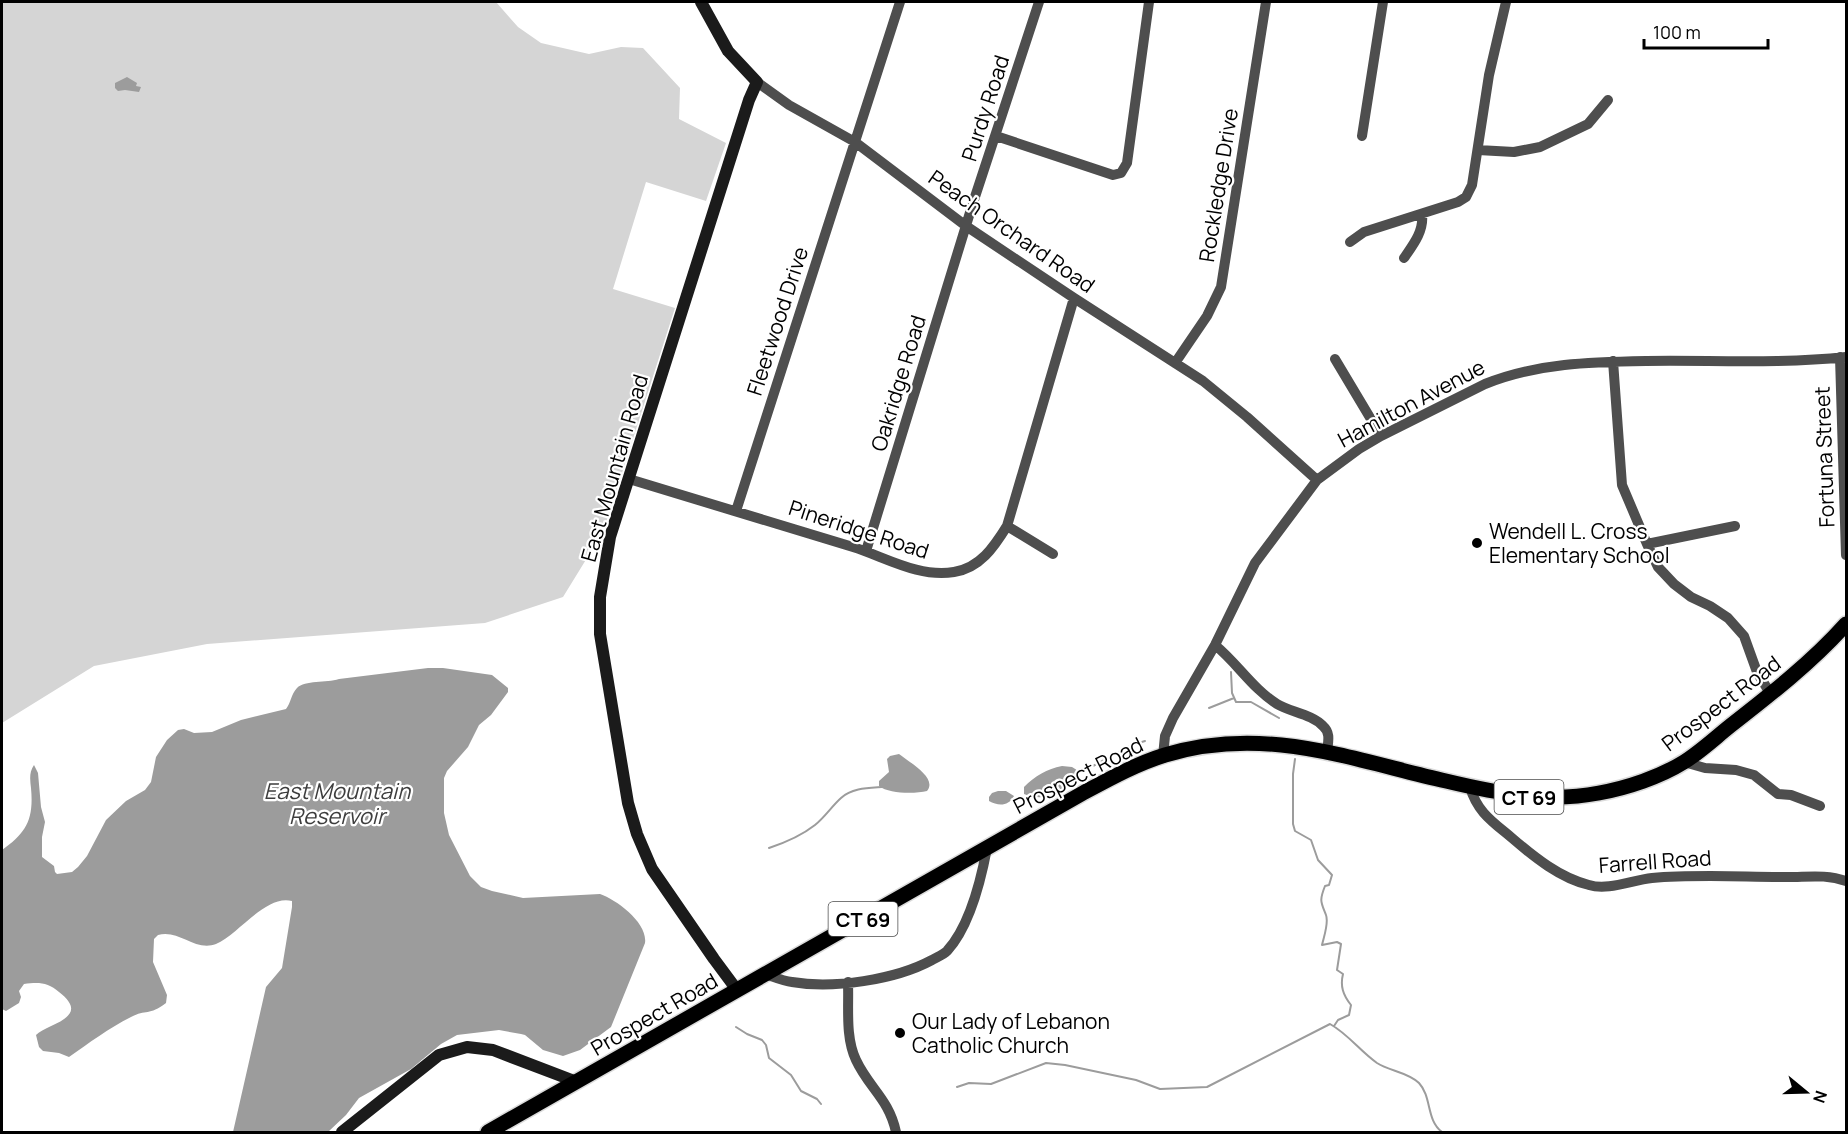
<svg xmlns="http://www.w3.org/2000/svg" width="1848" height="1134" viewBox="0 0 1848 1134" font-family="Manrope,sans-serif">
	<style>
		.green { fill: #d5d5d5 }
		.water { fill: #9c9c9c }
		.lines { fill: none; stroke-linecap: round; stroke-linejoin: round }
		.stream { stroke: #9c9c9c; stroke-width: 2 }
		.primary-casing { stroke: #dbdbdb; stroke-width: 18 }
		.street { stroke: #4e4e4e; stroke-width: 10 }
		.secondary { stroke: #1b1b1b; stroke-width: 12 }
		.primary { stroke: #000; stroke-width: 15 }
		.poi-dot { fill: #000; stroke: #fff; stroke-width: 2 }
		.labels { text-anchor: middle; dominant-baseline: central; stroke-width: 4.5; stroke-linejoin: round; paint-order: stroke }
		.shield { fill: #fff; stroke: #4c4c4c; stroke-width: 1.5 }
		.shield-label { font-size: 20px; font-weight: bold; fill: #000 }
		.street-label { font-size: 21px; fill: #000; stroke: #fff }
		.poi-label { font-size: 21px; fill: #000; stroke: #fff; text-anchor: start }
		.water-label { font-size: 22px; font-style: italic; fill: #3d3d3d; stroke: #fff }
	</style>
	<rect width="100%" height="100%" fill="#fff"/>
	<!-- green -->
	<path class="green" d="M2 2H496L518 27 541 43 589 54 621 47 643 48 680 88 679 119 726 143 706 201 646 182 613 289 675 308 603 532 563 597 485 623 207 644 94 666 2 723Z"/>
	<!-- water -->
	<path class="water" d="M127 77 137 83 136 86 141 87 139 92 125 90 118 91 115 88V83Z
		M428 668H443L492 675 508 688V692L491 715 479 725 468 747 447 771 444 778V813L449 835 470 876 481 887 492 891 523 898 600 894C617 900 648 923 645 943L611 1027 580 1050 563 1056 543 1050 525 1035 521 1034 499 1030 457 1035 441 1044 411 1069 359 1098 346 1115 328 1132H233L266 987 282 968 292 907V901C266 894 238 935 216 944 195 952 179 929 158 935L154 939 153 962 167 995 166 1003C149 1016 146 1009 131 1017 109 1028 89 1043 69 1057L59 1053 43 1051 39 1047 36 1035C46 1024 93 1018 59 992 48 982 38 982 24 984L19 991 21 997 19 1003 6 1011 2 1009V850C26 833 34 820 31 788 30 780 29 772 34 765L38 773 41 807 45 822 42 837V857L54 866 55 872 57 874 72 872 78 867 87 856 106 820 126 801 145 790 151 782 156 757 167 740 178 730 184 729 194 733 212 732 241 720 286 709C291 703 291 694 297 688 305 680 326 683 339 679Z
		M899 754C909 762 938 778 927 791 915 794 889 794 879 786V781L889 772 887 759 890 756Z
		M1062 766 1072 767 1080 772V775C1066 792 1046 803 1024 794V787C1035 776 1047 769 1062 766Z
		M998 791H1006L1014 796C1008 807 998 806 989 801V797L992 793Z"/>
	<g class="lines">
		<!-- stream -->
		<path class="stream" d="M1231 672 1232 693 1236 702H1251L1279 718
			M1209 708 1234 698
			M1295 759 1293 774V824L1295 831 1311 840 1318 860 1332 875 1329 885 1325 886C1319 901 1321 902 1326 915 1329 923 1324 936 1322 945L1337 942 1341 944 1337 970 1343 974C1340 986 1343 995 1351 1005L1349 1015 1338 1020 1334 1026
			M1093 766 1132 745 1145 741
			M769 848C787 842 801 836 815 825 825 817 832 806 841 798 852 788 868 788 882 787
			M736 1027 747 1034 762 1040 766 1045 769 1058 791 1075 801 1091 817 1099 821 1104
			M957 1087 969 1083 991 1084 1046 1063 1065 1065 1136 1080 1160 1089 1207 1087 1330 1024C1348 1034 1360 1051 1377 1063 1389 1071 1408 1072 1419 1083 1432 1097 1426 1120 1442 1132"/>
		<defs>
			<path id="primary" d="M488 1132 1083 793C1109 779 1136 764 1165 755 1265 725 1349 759 1446 781 1496 793 1547 803 1599 793 1627 788 1660 777 1684 762 1700 752 1715 738 1730 726 1771 694 1812 662 1846 624"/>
		</defs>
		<!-- primary casing -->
		<use href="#primary" class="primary-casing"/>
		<!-- street -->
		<path class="street" d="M757 82 789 105 855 142 966 226 1074 298 1203 381 1247 417 1317 480
			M996 136 1113 175 1121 173 1127 163 1149 2
			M1362 136 1383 2
			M1478 150 1514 152 1540 147 1588 124 1608 100
			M1350 242 1364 232 1458 202 1466 197 1472 185 1489 75 1506 2
			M1404 258C1413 245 1424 231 1422 215
			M1840 357 1846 555
			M1335 359 1381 436
			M1613 361 1622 485 1647 544 1658 567 1674 584 1691 597 1710 606 1728 618 1744 636 1757 672 1770 693
			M1175 363 1207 316 1221 287 1266 2
			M629 479C703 501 778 524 853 547 885 557 919 578 954 572 980 568 994 547 1007 526L1074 298
			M736 511 900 2
			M1007 526 1053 554
			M1647 544 1735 526
			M866 551 972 206 1039 2
			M1215 645C1237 663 1253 689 1277 704 1290 712 1312 714 1323 726 1331 733 1328 742 1327 752
			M1163 756 1165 736 1173 718 1215 645 1255 563 1317 480 1359 449 1381 436 1485 384C1537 363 1591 362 1646 361 1712 360 1780 364 1846 357
			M1684 762 1705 768 1736 770 1754 775 1778 794 1791 795 1820 806
			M1470 787C1477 812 1493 822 1512 838 1534 857 1560 878 1589 885 1608 891 1632 880 1652 878 1697 874 1742 877 1788 877 1808 877 1826 874 1846 881
			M765 974C774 977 783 981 792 982 833 989 895 980 932 960 937 957 943 955 947 951 970 926 981 880 987 848
			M848 982C849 1007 845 1037 856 1060 869 1088 889 1099 896 1132"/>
		<!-- secondary -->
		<path class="secondary" d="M701 2 728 51 757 82 749 100 610 537 600 597V634L628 803 637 834 652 869 714 959 737 990
			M342 1132 439 1055 467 1047 493 1050 577 1082"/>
		<!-- primary -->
		<use href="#primary" class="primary"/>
	</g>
	<!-- markers -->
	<g class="poi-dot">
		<circle cx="1477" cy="543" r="6"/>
		<circle cx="900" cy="1033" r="6"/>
	</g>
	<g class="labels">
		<!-- shield labels -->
		<g class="shield">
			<rect x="1494.5" y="780" width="69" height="34" rx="4.5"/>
			<rect x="828.5" y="902" width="69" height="34" rx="4.5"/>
		</g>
		<g class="shield-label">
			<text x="1529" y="797">CT 69</text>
			<text x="863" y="919">CT 69</text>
		</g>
		<!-- street labels -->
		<g class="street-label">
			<text transform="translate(985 108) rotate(-72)">Purdy Road</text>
			<text transform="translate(1218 185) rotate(-81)">Rockledge Drive</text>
			<text transform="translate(1012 231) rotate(35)">Peach Orchard Road</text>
			<text transform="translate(777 321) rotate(-72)">Fleetwood Drive</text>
			<text transform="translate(898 383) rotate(-73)">Oakridge Road</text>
			<text transform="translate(1411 403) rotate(-28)">Hamilton Avenue</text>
			<text transform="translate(1824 457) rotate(-92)">Fortuna Street</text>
			<text transform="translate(614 468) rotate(-74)">East Mountain Road</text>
			<text transform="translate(859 529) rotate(18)">Pineridge Road</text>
			<text transform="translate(1721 703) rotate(-37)">Prospect Road</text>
			<text transform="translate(1078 775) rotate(-27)">Prospect Road</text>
			<text transform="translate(1655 861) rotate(-4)">Farrell Road</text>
			<text transform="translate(654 1014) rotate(-30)">Prospect Road</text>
		</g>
		<!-- poi labels -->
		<g class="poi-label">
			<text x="1489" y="531">Wendell L. Cross<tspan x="1489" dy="24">Elementary School</tspan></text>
			<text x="912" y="1021">Our Lady of Lebanon<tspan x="912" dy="24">Catholic Church</tspan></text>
		</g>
		<!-- water labels -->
		<g class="water-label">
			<text x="337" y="791">East Mountain<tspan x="337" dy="25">Reservoir</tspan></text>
		</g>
	</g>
	<!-- border -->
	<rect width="1848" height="1134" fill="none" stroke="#000000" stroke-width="6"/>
	<!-- north arrow -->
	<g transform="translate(1806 1092) rotate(109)" stroke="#ffffff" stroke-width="4.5" paint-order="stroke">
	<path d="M0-4.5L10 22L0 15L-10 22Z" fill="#000000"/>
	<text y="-9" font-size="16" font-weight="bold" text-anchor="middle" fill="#000000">N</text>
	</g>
	<!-- scale -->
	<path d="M1644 39v9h124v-9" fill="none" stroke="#000000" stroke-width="3"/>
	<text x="1653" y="39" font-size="18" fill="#000000" stroke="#ffffff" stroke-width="4.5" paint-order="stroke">100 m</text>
</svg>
